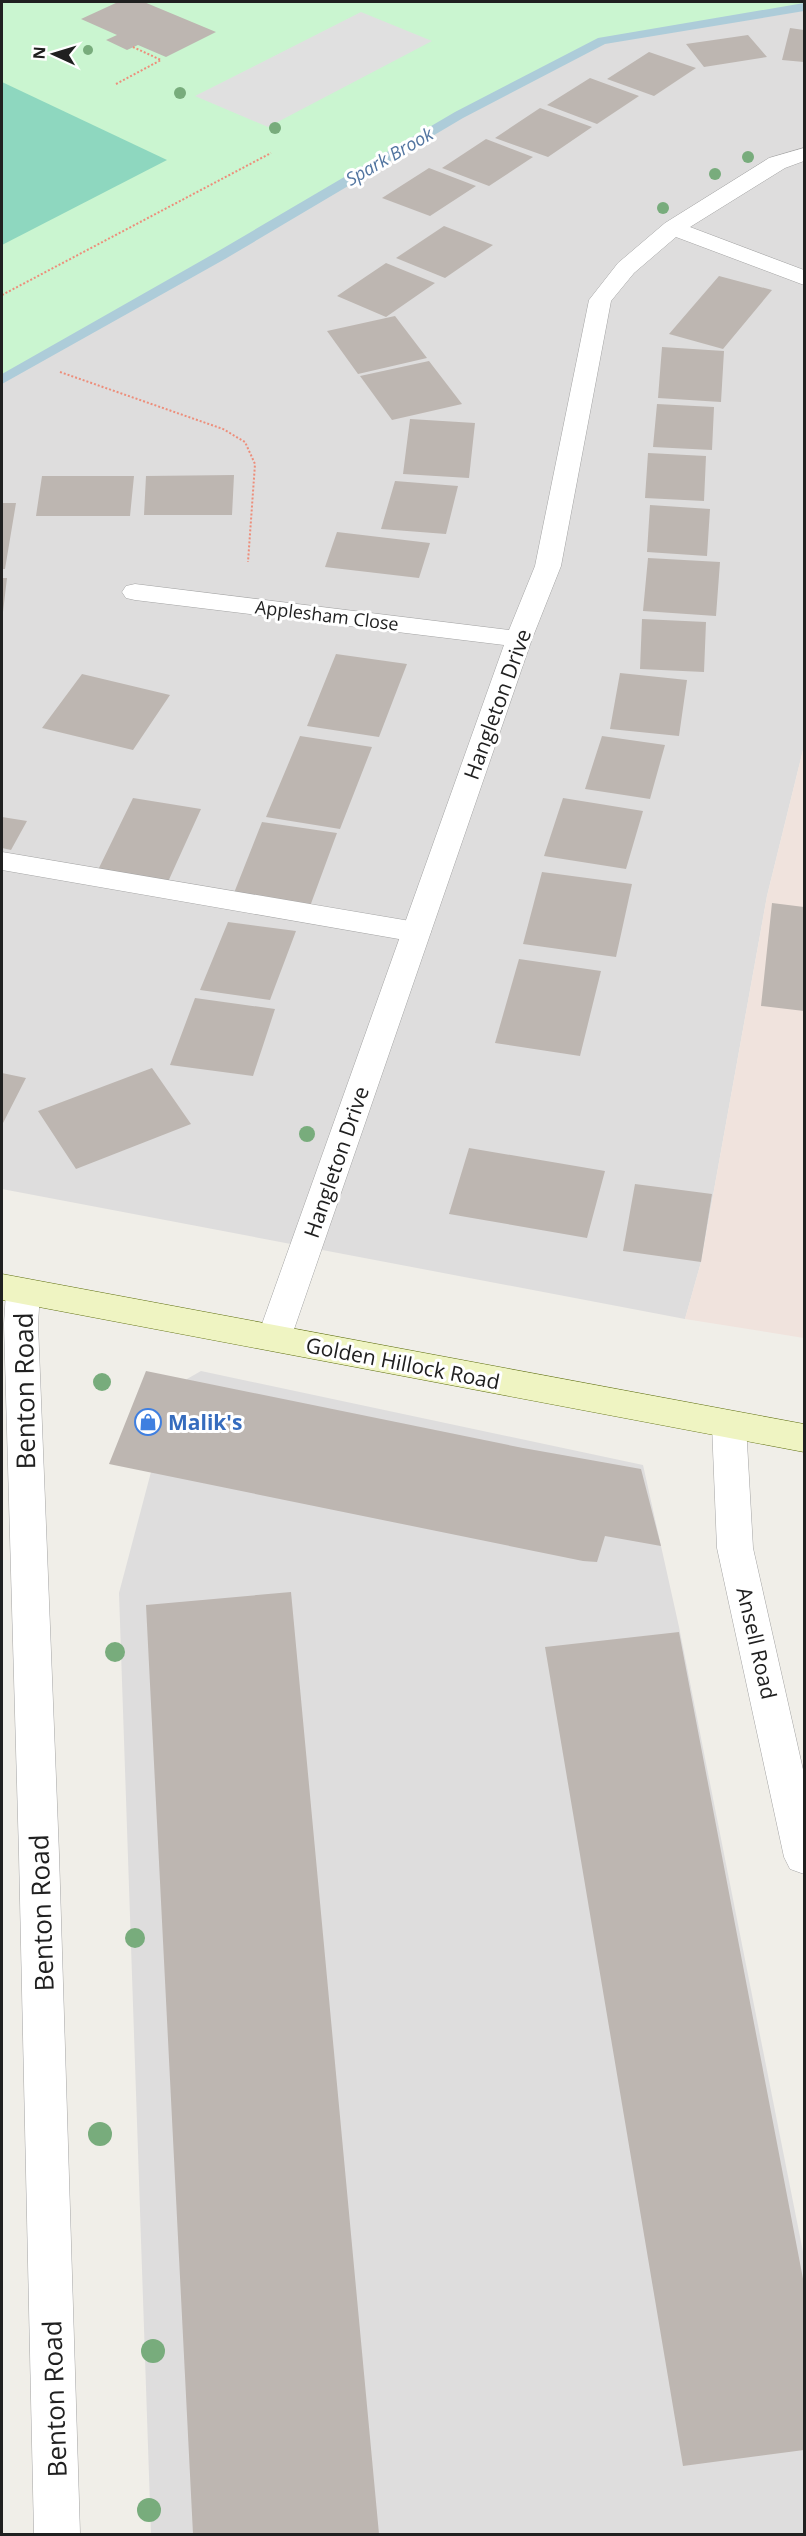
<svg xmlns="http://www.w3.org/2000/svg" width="806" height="2536" viewBox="0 0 806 2536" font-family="'Open Sans',sans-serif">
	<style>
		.residential { fill: #dedddd }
		.military { fill: #f0e3dd }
		.park { fill: #caf5d0 }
		.pitch { fill: #8ed7bf }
		.parking { fill: #e0e0e0 }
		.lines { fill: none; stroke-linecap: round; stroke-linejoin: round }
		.stream { fill: #adccd9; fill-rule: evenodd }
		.building { fill: #bdb6b1 }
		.lane-casing { stroke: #a4a4a4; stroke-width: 1 }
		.street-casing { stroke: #a4a4a4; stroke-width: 1 }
		.secondary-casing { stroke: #5f6f10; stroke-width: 1 }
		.path { stroke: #ed8e7b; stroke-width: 2; stroke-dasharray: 2 2; stroke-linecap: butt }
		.lane { fill: #fff; fill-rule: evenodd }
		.street { fill: #fff; fill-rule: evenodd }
		.secondary { fill: #eff4c2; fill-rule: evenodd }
		.tree { fill: #78ac7c }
		.labels { text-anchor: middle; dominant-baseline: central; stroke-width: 6; stroke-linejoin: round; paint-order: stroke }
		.far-water-label { font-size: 18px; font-style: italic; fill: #5275a0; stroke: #fff }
		.far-street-label { font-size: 18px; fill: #202020; stroke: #fff }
		.street-label { font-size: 21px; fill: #202020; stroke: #fff }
		.shop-label { font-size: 21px; font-weight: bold; fill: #366cbe; stroke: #fff; text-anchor: start }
		.near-street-label { font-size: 26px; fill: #202020; stroke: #fff }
	</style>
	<rect width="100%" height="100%" fill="#f0eee8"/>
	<!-- residential -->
	<path class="residential" d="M804 7V746L767 896 701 1262 685 1319 2 1189V380L220 256 459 115 602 41Z
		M201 1371 643 1465 679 1627 804 2257V2534H151L119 1593 151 1472 187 1379Z"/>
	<!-- military -->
	<path class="military" d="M804 746V1338L685 1319 701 1262 767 896Z"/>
	<!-- park -->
	<path class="park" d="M2 2H804V7L602 41 459 115 220 256 2 380Z"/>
	<!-- pitch -->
	<path class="pitch" d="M2 82 167 160 2 245Z"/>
	<!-- parking -->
	<path class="parking" d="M361 12 432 41 268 127 195 96Z"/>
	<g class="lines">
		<!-- stream -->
		<path class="stream" d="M804 3V11L605 44 463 118 225 259 2 384V374L215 253 455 112 598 38Z"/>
	</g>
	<!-- building -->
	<path class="building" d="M118 2H144L216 32 166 57 138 45 127 50 106 40 117 35 81 19Z
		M790 28 804 30V62L782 60Z
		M748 35 767 57 704 67 686 44Z
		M649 52 696 68 654 96 607 79Z
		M590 78 639 96 597 124 547 105Z
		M540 108 592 127 548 157 495 138Z
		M486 139 533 157 489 186 442 168Z
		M429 168 476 186 430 216 382 198Z
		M444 226 493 245 445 278 396 258Z
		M386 263 435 283 386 317 337 296Z
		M719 276 772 290 723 349 669 334Z
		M395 316 427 358 358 374 327 331Z
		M662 347 724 351 721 402 658 398Z
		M429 361 462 404 392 420 360 376Z
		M657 404 714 407 712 450 653 447Z
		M410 419 475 423 469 478 403 474Z
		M648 453 706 456 704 501 645 498Z
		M234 475 232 515H144L146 476Z
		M42 476H134L130 516H36Z
		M395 481 458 486 446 534 381 529Z
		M2 503H16L5 569H2Z
		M650 505 710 509 707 556 647 552Z
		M337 532 430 543 419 578 325 567Z
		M648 558 720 562 716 616 643 611Z
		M2 578H7L3 612H2Z
		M642 619 706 622 704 672 640 669Z
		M336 654 407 664 379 737 307 726Z
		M620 673 687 680 679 736 610 729Z
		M82 674 170 695 133 750 42 728Z
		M300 736 372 747 340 829 266 817Z
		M602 736 665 745 650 799 585 789Z
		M133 798 201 809 167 884 97 872Z
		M563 798 643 811 626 869 544 856Z
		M2 817 27 821 11 850 2 848Z
		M262 822 337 833 309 909 232 898Z
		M542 872 632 884 616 957 523 944Z
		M772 903 804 907V1011L761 1006Z
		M228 922 296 931 270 1000 200 990Z
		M519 959 601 971 580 1056 495 1043Z
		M195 998 275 1009 253 1076 170 1065Z
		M152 1068 191 1124 76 1169 38 1111Z
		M2 1073 26 1078 2 1125Z
		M469 1148 605 1171 587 1238 449 1214Z
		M635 1184 712 1194 701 1262 623 1251Z
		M146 1371 523 1448 641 1469 661 1546 605 1536 597 1562 583 1561 109 1464Z
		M291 1592 379 2534H193L146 1605Z
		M679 1632 804 2284V2450L683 2466 545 1647Z"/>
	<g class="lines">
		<defs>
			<path id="lane" d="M2 852 416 922 426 925 431 932 426 939 416 942 2 870Z"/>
			<path id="street" d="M804 148V161L785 168 690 227 804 270V285L676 237 634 273 611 301 561 566 532 639 291 1338 286 1347 274 1351 262 1347 257 1338 504 645 135 600 126 598 122 592 126 586 135 584 509 630 535 566 589 300 618 263 665 223 769 158Z
				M23 1279 35 1283 40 1292 38 1324 59 1854 80 2534H34L19 1854 4 1324 6 1292 11 1283Z
				M729 1411 741 1415 746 1425 753 1548 804 1774V1874L790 1869 784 1857 717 1548 712 1425 717 1415Z"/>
			<path id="secondary" d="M2 1274 804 1424V1452L2 1300Z"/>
		</defs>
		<!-- lane casing -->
		<use href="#lane" class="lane-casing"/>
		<!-- street casing -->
		<use href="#street" class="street-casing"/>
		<!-- secondary casing -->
		<use href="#secondary" class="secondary-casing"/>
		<!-- path -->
		<path class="path" d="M116 84 161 60 133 47
			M2 295 271 153
			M60 372 223 429 245 442 255 464 248 562"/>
		<!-- lane -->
		<use href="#lane" class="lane"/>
		<!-- street -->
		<use href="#street" class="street"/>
		<!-- secondary -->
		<use href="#secondary" class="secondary"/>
	</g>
	<!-- trees -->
	<g class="tree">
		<circle cx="88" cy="50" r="5"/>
		<circle cx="180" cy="93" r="6"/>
		<circle cx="275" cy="128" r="6"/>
		<circle cx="748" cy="157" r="6"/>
		<circle cx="715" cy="174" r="6"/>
		<circle cx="663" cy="208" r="6"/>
		<circle cx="307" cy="1134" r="8"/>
		<circle cx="102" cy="1382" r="9"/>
		<circle cx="115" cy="1652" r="10"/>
		<circle cx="135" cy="1938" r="10"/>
		<circle cx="100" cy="2134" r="12"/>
		<circle cx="153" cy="2351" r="12"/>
		<circle cx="149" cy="2510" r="12"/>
	</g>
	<!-- icons -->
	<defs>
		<symbol id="shop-ring" viewBox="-11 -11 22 22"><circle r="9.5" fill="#fff" stroke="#3f7fe0" stroke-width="1.5"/><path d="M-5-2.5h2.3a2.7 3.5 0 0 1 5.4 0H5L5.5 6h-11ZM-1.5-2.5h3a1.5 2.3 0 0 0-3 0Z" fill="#3f7fe0"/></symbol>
	</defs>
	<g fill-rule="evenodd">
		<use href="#shop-ring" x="133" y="1407" width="30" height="30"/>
	</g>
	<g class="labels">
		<!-- far-water labels -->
		<g class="far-water-label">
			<text transform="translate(389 156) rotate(-30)">Spark Brook</text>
		</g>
		<!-- far-street labels -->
		<g class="far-street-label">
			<text transform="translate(327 615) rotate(7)">Applesham Close</text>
		</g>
		<!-- street labels -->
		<g class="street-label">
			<text transform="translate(497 704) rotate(-70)">Hangleton Drive</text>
			<text transform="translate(336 1162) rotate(-71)">Hangleton Drive</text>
			<text transform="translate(403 1363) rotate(11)">Golden Hillock Road</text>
			<text transform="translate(757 1643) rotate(77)">Ansell Road</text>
		</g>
		<!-- shop labels -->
		<g class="shop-label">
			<text x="168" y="1422">Malik's</text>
		</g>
		<!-- near-street labels -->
		<g class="near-street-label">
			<text transform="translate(24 1391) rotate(-91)">Benton Road</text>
			<text transform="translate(41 1913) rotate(-92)">Benton Road</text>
			<text transform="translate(54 2399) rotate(-92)">Benton Road</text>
		</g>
	</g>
	<!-- border -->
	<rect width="806" height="2536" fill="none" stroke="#202020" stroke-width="6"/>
	<!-- north arrow -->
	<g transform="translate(54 54) rotate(274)" stroke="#ffffff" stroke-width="4.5" paint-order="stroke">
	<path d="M0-4.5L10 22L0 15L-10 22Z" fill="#202020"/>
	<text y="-9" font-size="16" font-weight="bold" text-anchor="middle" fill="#202020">N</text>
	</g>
</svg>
